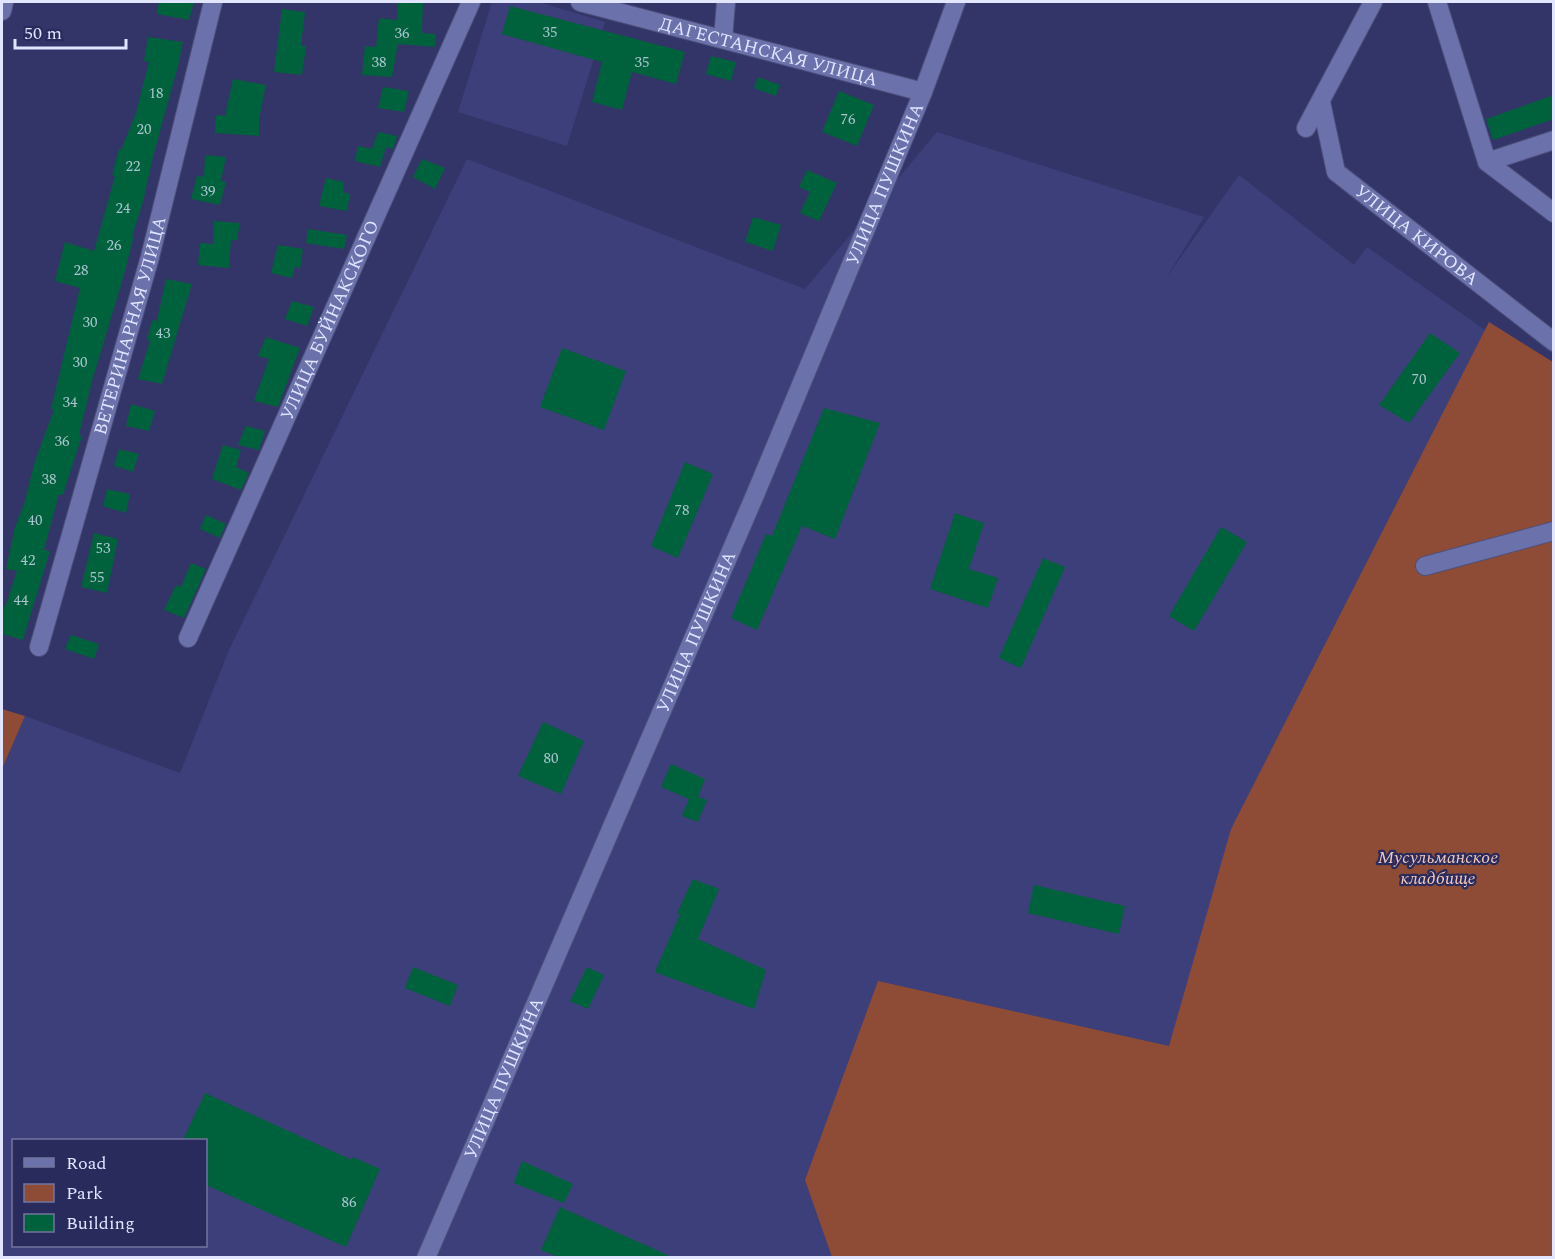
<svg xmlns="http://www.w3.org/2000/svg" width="1555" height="1259" viewBox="0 0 1555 1259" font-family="Spectral,serif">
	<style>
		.built { fill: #3c3f79; fill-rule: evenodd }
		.green { fill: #8e4b36 }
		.building { fill: #00623c }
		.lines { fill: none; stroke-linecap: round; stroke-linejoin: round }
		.minor-casing { stroke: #4e507b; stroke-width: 20 }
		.minor { stroke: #6b71aa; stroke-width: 18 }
		.labels { text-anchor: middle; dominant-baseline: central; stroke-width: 4.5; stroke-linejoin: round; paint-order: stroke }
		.number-label { font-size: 15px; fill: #a9c4ce }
		.street-label { font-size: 18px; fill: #e1e5ff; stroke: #292b5d }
		.park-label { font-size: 18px; font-style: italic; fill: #f3c8bb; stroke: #292b5d }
	</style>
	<rect width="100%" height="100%" fill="#333569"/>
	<!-- built -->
	<path class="built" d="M492 2H539L605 22 567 146 458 112Z
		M937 132 1204 217 1166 278 1239 175 1354 265 1367 247 1492 335 1188 1058 854 1257 2 1258V769L25 716 180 773 229 650 467 159 805 289ZM14 1140H206V1246H14Z"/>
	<!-- green -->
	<path class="green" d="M1489 322 1553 362V1257H832L805 1180 878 981 1169 1046 1231 829Z
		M2 709 25 716 2 769Z"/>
	<!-- building -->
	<path class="building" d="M159 2H194L189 20 157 14Z
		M398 2H423L422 33 436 34 435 47 398 44 392 77 362 75 365 46 376 47 379 18 397 20Z
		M510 6 685 52 676 84 632 72 622 110 592 102 602 62 502 34Z
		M282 9 305 12 301 46H306L302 75 274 72Z
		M148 37 183 42 178 66 153 157 143 202 132 236H134L124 275 93 378 79 435 82 436 63 495 59 494 44 550 50 551 23 640 2 634V606L5 607 17 571 6 569 15 527 24 504 35 461 54 410 51 409 80 288 55 281 65 242 94 251 115 176 112 175 119 149 121 150 136 113 149 62 144 61Z
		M711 56 736 62 731 81 706 74Z
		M758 77 780 85 776 96 754 88Z
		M233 79 266 85 259 119V136L215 133 216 115 225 116Z
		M383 87 409 91 404 112 378 108Z
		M839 91 874 105 857 146 822 132Z
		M1554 95V119L1493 140 1486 119Z
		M378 132 397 136 393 149 386 147 380 167 355 161 358 146 372 149Z
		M205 155 226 157 221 181 226 182 220 205 191 199 197 176 204 177Z
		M422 159 445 168 435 189 413 177Z
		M807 170 837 183 819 221 800 213 810 192 799 187Z
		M326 178 344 182 343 192 350 194 347 211 319 206Z
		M753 217 781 225 773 251 745 242Z
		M214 221 240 223 237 240H231L229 268 198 265 200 243 213 244Z
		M308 229 347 235 344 249 306 243Z
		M278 245 303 249 300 269 295 266 292 278 271 273Z
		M166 279 192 284 162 384 138 379 150 341 147 340 152 320 157 321Z
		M292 301 314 307 307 326 285 319Z
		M1430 333 1460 353 1409 423 1379 405Z
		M266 337 300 348 278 407 254 401 269 359 258 356Z
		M562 348 626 371 604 430 540 407Z
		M131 404 155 411 149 431 126 426Z
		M824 408 880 423 835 539 802 526 757 630 731 618 766 534 772 536Z
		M246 426 265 431 259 450 238 445Z
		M223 445 241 450 236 467 249 473 241 490 212 479Z
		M119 449 139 454 133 472 114 466Z
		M685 462 713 474 678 558 651 546Z
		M107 489 130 494 126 513 103 506Z
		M955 513 984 523 969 569 998 578 988 608 930 589Z
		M206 515 226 524 220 538 200 529Z
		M1221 527 1247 542 1194 631 1169 616Z
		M94 533 118 539 107 593 81 587Z
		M1043 558 1065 567 1021 668 999 658Z
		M191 563 206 569 184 618 164 610 176 585 181 587Z
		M71 635 99 644 94 659 65 649Z
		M543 722 584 741 561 794 518 776Z
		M671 764 705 779 698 797 707 800 698 822 682 816 689 799 661 787Z
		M693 879 719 889 698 939 766 970 754 1009 655 972 680 914 677 913Z
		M1034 885 1125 906 1119 934 1028 913Z
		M413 967 458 985 450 1006 405 988Z
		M587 967 604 975 588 1009 570 1001Z
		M205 1093 352 1160 353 1157 380 1169 346 1247 206 1185V1140H183Z
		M522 1161 573 1184 564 1203 514 1183Z
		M560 1207 672 1257H558L541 1250Z"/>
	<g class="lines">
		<defs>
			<g id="minor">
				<path id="s1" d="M580 2 923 92"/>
				<path d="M1437 2 1487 162 1554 213"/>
				<path d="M2 11 4 2"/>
				<path d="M723 39 726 2"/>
				<path id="s2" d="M1321 102 1336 172 1554 342"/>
				<path d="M1306 128 1373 2"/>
				<path d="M1487 162 1554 140"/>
				<path d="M1425 566 1554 531"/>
				<path id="s3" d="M188 638 471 2"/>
				<path id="s4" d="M39 647 150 257 213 2"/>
				<path id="s5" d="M426 1258 755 495 923 92 956 2"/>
			</g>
		</defs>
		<!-- minor casing -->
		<use href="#minor" class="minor-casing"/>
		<!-- minor -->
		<use href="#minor" class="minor"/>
	</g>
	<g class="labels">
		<!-- number labels -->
		<g class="number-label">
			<text x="550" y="32">35</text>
			<text x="402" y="33">36</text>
			<text x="379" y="62">38</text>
			<text x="642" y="62">35</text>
			<text x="156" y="93">18</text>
			<text x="848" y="119">76</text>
			<text x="144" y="129">20</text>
			<text x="133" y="166">22</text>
			<text x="208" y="191">39</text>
			<text x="123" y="208">24</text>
			<text x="114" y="245">26</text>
			<text x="81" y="270">28</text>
			<text x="90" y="322">30</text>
			<text x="163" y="333">43</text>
			<text x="80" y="362">30</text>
			<text x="1419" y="379">70</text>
			<text x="70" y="402">34</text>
			<text x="62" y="441">36</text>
			<text x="49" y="479">38</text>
			<text x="682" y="510">78</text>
			<text x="35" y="520">40</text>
			<text x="103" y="548">53</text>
			<text x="28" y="560">42</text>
			<text x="97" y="577">55</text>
			<text x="21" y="600">44</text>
			<text x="551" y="758">80</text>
			<text x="349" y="1202">86</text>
		</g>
		<!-- street labels -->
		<g class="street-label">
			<text stroke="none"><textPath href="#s1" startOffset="195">ДАГЕСТАНСКАЯ УЛИЦА</textPath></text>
			<text stroke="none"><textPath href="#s5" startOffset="1168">УЛИЦА ПУШКИНА</textPath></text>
			<text stroke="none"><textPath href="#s2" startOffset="174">УЛИЦА КИРОВА</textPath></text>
			<text stroke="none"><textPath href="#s3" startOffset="348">УЛИЦА БУЙНАКСКОГО</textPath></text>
			<text stroke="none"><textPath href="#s4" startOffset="334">ВЕТЕРИНАРНАЯ УЛИЦА</textPath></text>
			<text stroke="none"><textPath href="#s5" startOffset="682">УЛИЦА ПУШКИНА</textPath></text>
			<text stroke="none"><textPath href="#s5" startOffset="196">УЛИЦА ПУШКИНА</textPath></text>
		</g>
		<!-- park labels -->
		<g class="park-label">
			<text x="1438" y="857">Мусульманское<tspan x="1438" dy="21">кладбище</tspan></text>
		</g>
	</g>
	<!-- border -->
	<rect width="1555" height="1259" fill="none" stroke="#e1e5ff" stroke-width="6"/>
	<!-- legend -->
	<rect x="12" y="1139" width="195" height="108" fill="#292b5d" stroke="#73759e" stroke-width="1.5"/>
	<rect x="24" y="1158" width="30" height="9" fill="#6b71aa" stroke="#73759e" stroke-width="1.5"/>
	<text x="66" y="1169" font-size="18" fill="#e1e5ff">Road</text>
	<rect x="24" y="1184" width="30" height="18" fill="#8e4b36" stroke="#73759e" stroke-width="1.5"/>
	<text x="66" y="1199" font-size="18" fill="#e1e5ff">Park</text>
	<rect x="24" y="1214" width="30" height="18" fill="#00623c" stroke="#73759e" stroke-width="1.5"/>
	<text x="66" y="1229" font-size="18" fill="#e1e5ff">Building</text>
	<!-- scale -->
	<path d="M15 39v9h111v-9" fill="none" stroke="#e1e5ff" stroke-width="3"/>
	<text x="24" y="39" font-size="18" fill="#e1e5ff" stroke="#292b5d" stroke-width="4.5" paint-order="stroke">50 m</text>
</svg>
